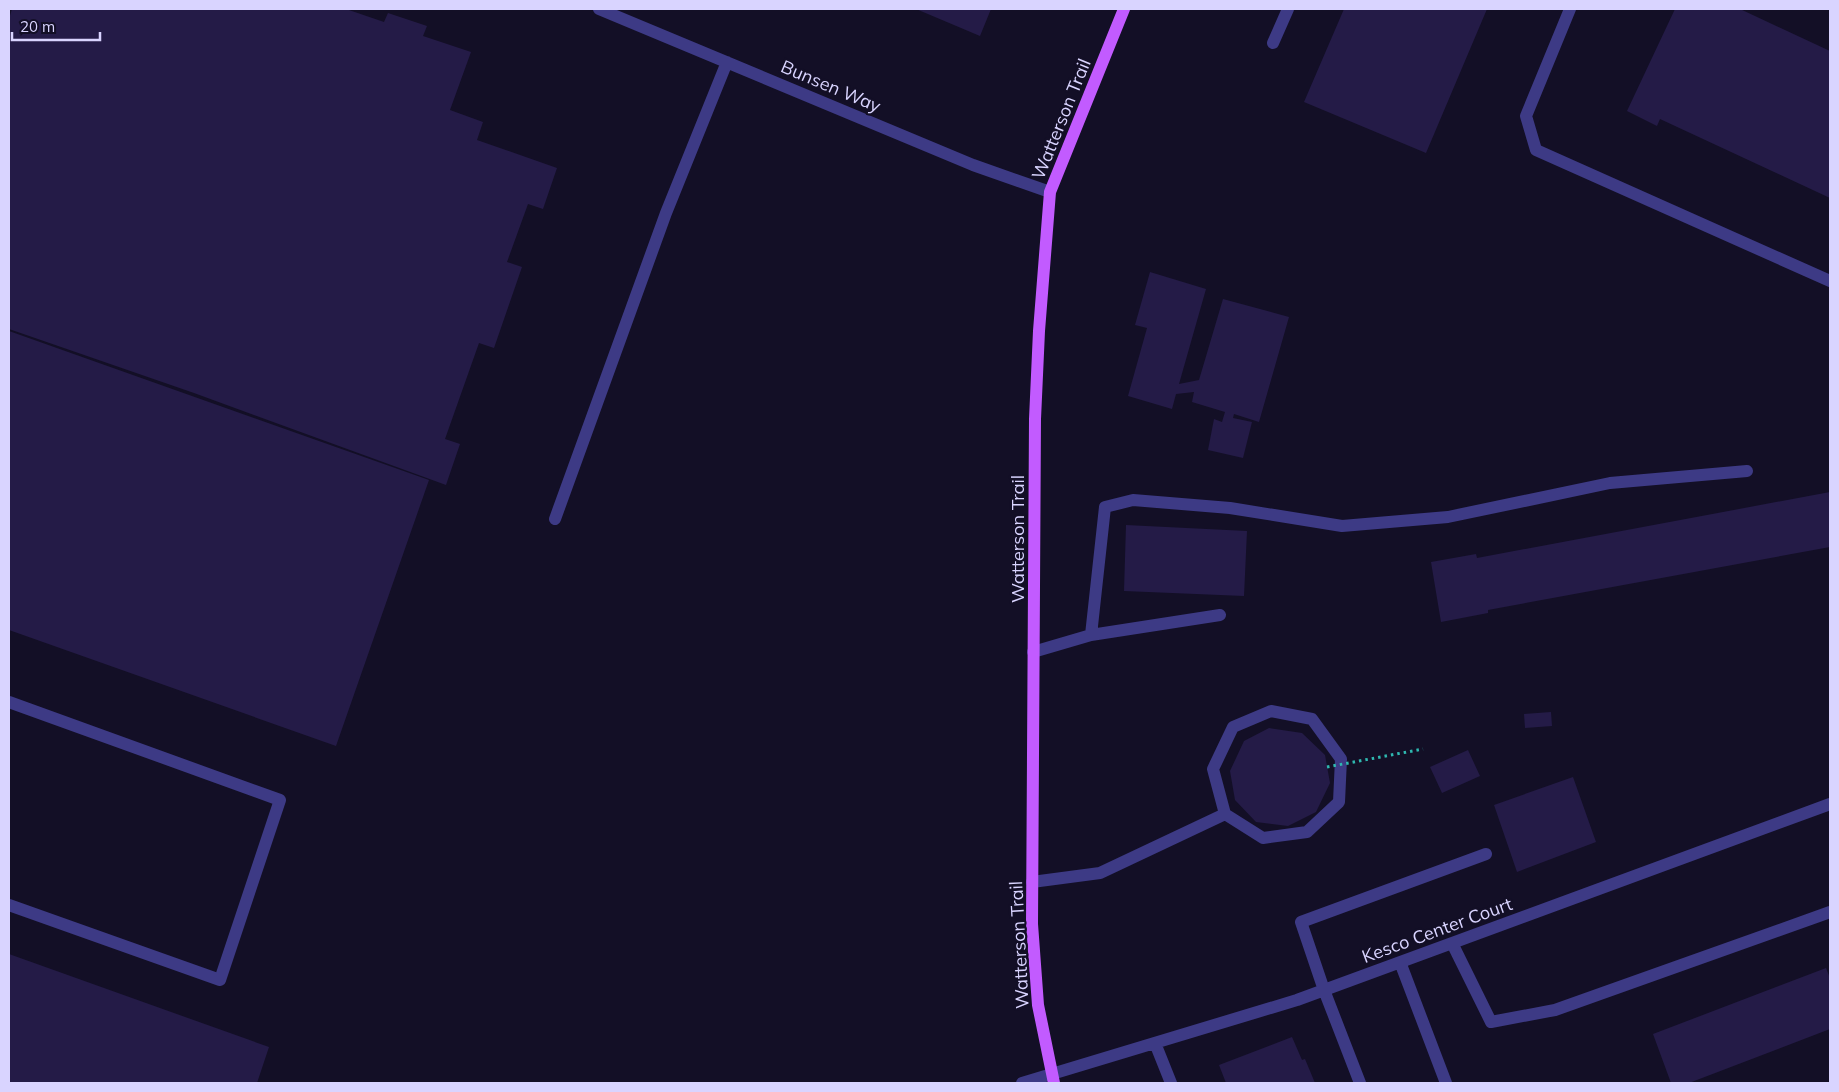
<svg xmlns="http://www.w3.org/2000/svg" width="1839" height="1092" viewBox="0 0 1839 1092" font-family="Mulish,sans-serif">
	<style>
		.building { fill: #241b47 }
		.lines { fill: none; stroke-linecap: round; stroke-linejoin: round }
		.minor { stroke: #3d3a85; stroke-width: 12 }
		.major { stroke: #c25bff; stroke-width: 12 }
		.path-bridge { stroke: #2fb8b0; stroke-width: 3; stroke-dasharray: 2.5 4; stroke-linecap: butt }
		.labels { text-anchor: middle; dominant-baseline: central; stroke-width: 4.5; stroke-linejoin: round; paint-order: stroke }
		.street-label { font-size: 18px; fill: #d9d4ff; stroke: #130f26 }
	</style>
	<rect width="100%" height="100%" fill="#130f26"/>
	<!-- building -->
	<path class="building" d="M12 9H346L384 22 388 13 427 26 423 36 471 52 450 110 483 122 477 140 557 168 543 209 528 204 507 262 522 267 494 348 479 343 445 439 460 444 446 485 194 393 9 329V19Z
		M916 9H991L980 36Z
		M1344 9H1487L1426 153 1304 102Z
		M1675 9H1740L1830 51V198L1660 119 1657 126 1627 111Z
		M1150 272 1206 289 1179 384 1199 380 1223 299 1289 317 1259 422 1234 414 1233 418 1252 422 1243 458 1208 450 1214 419 1222 422 1225 412 1192 402 1194 392 1176 394 1172 409 1128 396 1147 328 1135 325Z
		M9 331 429 480 336 746 9 630Z
		M1830 492V547L1488 610V613L1441 622 1431 562 1476 554 1477 558Z
		M1126 525 1247 531 1244 596 1124 591Z
		M1551 712 1552 726 1525 728 1524 714Z
		M1269 728 1302 733 1325 755 1330 783 1316 812 1288 826 1256 822 1235 800 1230 771 1244 741Z
		M1468 750 1480 776 1442 793 1430 767Z
		M1573 777 1596 842 1517 872 1494 805Z
		M9 954 269 1047 257 1083H9Z
		M1826 968 1830 978V1029L1689 1083H1671L1653 1034Z
		M1292 1037 1302 1060 1305 1059 1315 1083H1226L1219 1065Z"/>
	<g class="lines">
		<!-- minor -->
		<path class="minor" d="M599 9 973 165 1050 192
			M1570 9 1526 116 1536 150 1830 281
			M1273 43 1288 9
			M555 519 666 213 727 62
			M1091 635 1220 615
			M1033 652 1091 635 1105 507 1133 500 1230 508 1342 526 1448 517 1610 483 1747 471
			M9 702 280 800 220 980 9 905
			M1032 882 1100 873 1225 814 1263 838 1307 832 1339 802 1341 759 1312 719 1271 711 1233 727 1213 769 1225 814
			M1452 943 1491 1022 1555 1010 1830 912
			M1400 962 1446 1083
			M1155 1043 1171 1083
			M1022 1083 1297 1000 1830 804
			M1360 1083 1324 990 1301 922 1486 854"/>
		<!-- major -->
		<path class="major" d="M1054 1083 1038 1005 1032 924 1035 419 1039 331 1050 192 1124 9"/>
		<!-- path-bridge -->
		<path class="path-bridge" d="M1327 767 1423 749"/>
	</g>
	<g class="labels">
		<!-- street labels -->
		<g class="street-label">
			<text transform="translate(831 86) rotate(23)">Bunsen Way</text>
			<text transform="translate(1061 119) rotate(-68)">Watterson Trail</text>
			<text transform="translate(1017 539) rotate(-90)">Watterson Trail</text>
			<text transform="translate(1437 930) rotate(-20)">Kesco Center Court</text>
			<text transform="translate(1019 945) rotate(-93)">Watterson Trail</text>
		</g>
	</g>
	<!-- border -->
	<rect width="1839" height="1092" fill="none" stroke="#d9d4ff" stroke-width="20"/>
	<!-- scale -->
	<path d="M12 32v8h88v-8" fill="none" stroke="#d9d4ff" stroke-width="2.5"/>
	<text x="20" y="32" font-size="15" fill="#d9d4ff" stroke="#130f26" stroke-width="4" paint-order="stroke">20 m</text>
</svg>
